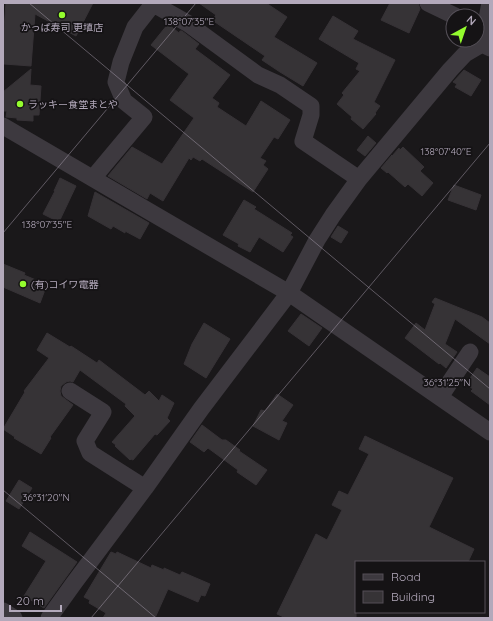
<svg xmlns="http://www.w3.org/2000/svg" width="493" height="621" viewBox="0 0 493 621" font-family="Quicksand,'Noto Sans JP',sans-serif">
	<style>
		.building { fill: #363336; stroke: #363236 }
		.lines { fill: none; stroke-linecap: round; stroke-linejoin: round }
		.street { stroke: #3d393f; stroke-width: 17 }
		.ticks { fill: none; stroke: #b3a9bb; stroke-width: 1; stroke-opacity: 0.45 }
		.poi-dot { fill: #94fc2e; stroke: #151315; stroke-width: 1.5 }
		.labels { text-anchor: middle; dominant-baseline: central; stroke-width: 3.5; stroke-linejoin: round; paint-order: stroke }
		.poi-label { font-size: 10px; fill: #b3a9bb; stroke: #151315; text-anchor: start }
		.ticks-label { font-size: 10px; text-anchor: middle; fill: #b3a9bb; stroke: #151315; stroke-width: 3.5; stroke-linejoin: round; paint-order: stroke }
	</style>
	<rect width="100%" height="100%" fill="#1a181a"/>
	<!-- building -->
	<path class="building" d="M6 3H93L76 36 35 14 31 66 4 64V62H3V41Z
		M199 3H266L287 17 274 37 317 63 303 86 280 72 262 60 265 56 212 20 216 15Z
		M390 3H418L420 9 409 33 381 20Z
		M333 16 358 31 353 39 395 60 374 102 380 106 375 113 376 114 363 129 351 119 352 117 337 104 344 95 342 93 360 71 356 69 359 63 319 39Z
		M168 24 179 33 180 31H182L199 44 195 49 230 75 212 98 219 103 217 107 246 126 261 101 290 120 278 139 274 137 260 158 266 161 263 165 268 169 253 192 202 159 200 161 193 157 191 160 189 158 163 201 150 193 147 199 108 176 132 147 162 164 194 118 170 100 189 74 151 45Z
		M31 69 30 85 41 86 39 115H33V121L17 120V118L6 117 7 111H3V92Z
		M464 70 481 80 471 96 455 87 457 84 453 82Z
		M368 136 376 143 365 156 357 150Z
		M403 147 424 167 420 171 433 183 422 196 408 184 405 187 388 172 387 173 381 168 392 155V156L399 148 400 150Z
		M60 178 76 186 59 222 43 214 55 191H54Z
		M454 185 481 195 476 210 448 200Z
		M95 192 149 223 140 239 125 231V233L113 226 111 229 88 216Z
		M244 200 256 207 254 209 292 233 290 235 293 237 283 252 259 237 250 252 238 246 239 244 223 235Z
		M338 226 348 232 341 243 331 237Z
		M3 264 25 273 24 275 43 283 42 286 46 287 40 303 3 287Z
		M435 298 482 317 490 323V344L455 319 445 344 457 352 446 368 440 363 439 364 405 338 416 323 425 330 435 304 432 302Z
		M301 314 322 328 309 346 288 331Z
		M204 323 230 339 206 378 184 364 192 344Z
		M47 333 70 347 71 346 97 363 99 360 145 395 149 391 159 401 162 395 174 403 167 418 170 421 157 435 155 434 133 460 131 459 130 460 115 446 116 445 112 442 135 416 125 406 126 404 80 370 73 382 70 381 66 382 61 386 60 391 61 396 73 405 50 437 51 438 41 454 14 438 15 437 3 429 25 392 24 391 49 358 37 350Z
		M477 368 490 377V405L471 391 473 389 466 384Z
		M277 394 293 405 282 421 287 423 279 440 253 426 261 410 265 411Z
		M202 425 222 440H226L240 450 239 451 267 470 256 485 237 472 238 470 208 448 204 452 190 442Z
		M365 436 453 478 429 527 474 549 468 562H356V618H286L277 614 316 534 327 540 342 510 332 505 339 491 348 495 369 454 359 449Z
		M19 480 32 488 19 509 6 501Z
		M30 532 77 562 44 608 24 596 46 561 22 546Z
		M111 552 116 554 117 552 151 568 152 565 164 570V568L180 575 182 572 210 584 205 596 201 595 198 602 168 589 155 618H103L106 613 89 603 90 600 84 597Z"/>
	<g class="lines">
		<!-- street -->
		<path class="street" d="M152 3 187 23 258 75 280 85 311 106V115L303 141 359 179
			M428 3 455 16
			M490 3 482 44 490 48
			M3 126 289 293 490 432
			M93 178 144 117 124 101 116 82 121 62 135 27 153 4
			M70 391 103 412 85 441 90 453 145 488
			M440 397 470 352
			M3 611 14 618
			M49 618 74 583 145 488 201 409 289 293 317 240 333 215 359 179 450 70 465 54 482 44"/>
	</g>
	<!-- ticks -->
	<path class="ticks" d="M29 3 490 389M3 233 196 3M3 490 156 618M91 618 490 143"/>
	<!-- markers -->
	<g class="poi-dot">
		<circle cx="62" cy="15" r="4"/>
		<circle cx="20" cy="104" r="4"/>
		<circle cx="23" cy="284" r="4"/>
	</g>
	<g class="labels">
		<!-- poi labels -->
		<g class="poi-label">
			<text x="62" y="27" text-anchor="middle">かっぱ寿司 更埴店</text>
			<text x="28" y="104">ラッキー食堂まとや</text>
			<text x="31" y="284">(有)コイワ電器</text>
		</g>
	</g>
	<g class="ticks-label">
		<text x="189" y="25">138°07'35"E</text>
		<text x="446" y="155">138°07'40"E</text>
		<text x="47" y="228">138°07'35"E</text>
		<text x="447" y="386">36°31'25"N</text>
		<text x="46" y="501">36°31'20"N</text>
	</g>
	<!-- border -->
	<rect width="493" height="621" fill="none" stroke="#b3a9bb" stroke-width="8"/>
	<!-- legend -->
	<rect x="355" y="561" width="130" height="52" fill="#151315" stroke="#544f57"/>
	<rect x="363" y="574" width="20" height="6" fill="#3d393f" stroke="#544f57"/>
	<text x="391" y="581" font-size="12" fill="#b3a9bb">Road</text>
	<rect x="363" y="591" width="20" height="12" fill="#363336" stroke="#544f57"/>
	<text x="391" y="601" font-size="12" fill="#b3a9bb">Building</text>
	<!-- north arrow -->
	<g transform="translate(465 28) rotate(40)"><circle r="19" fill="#151315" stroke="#544f57"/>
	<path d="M0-3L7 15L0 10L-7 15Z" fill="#94fc2e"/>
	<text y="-6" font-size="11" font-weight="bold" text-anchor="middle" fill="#b3a9bb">N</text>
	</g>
	<!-- scale -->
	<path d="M10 605v6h51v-6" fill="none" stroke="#b3a9bb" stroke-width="2"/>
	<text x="16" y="605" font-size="12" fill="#b3a9bb" stroke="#151315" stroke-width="3" paint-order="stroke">20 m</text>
</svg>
